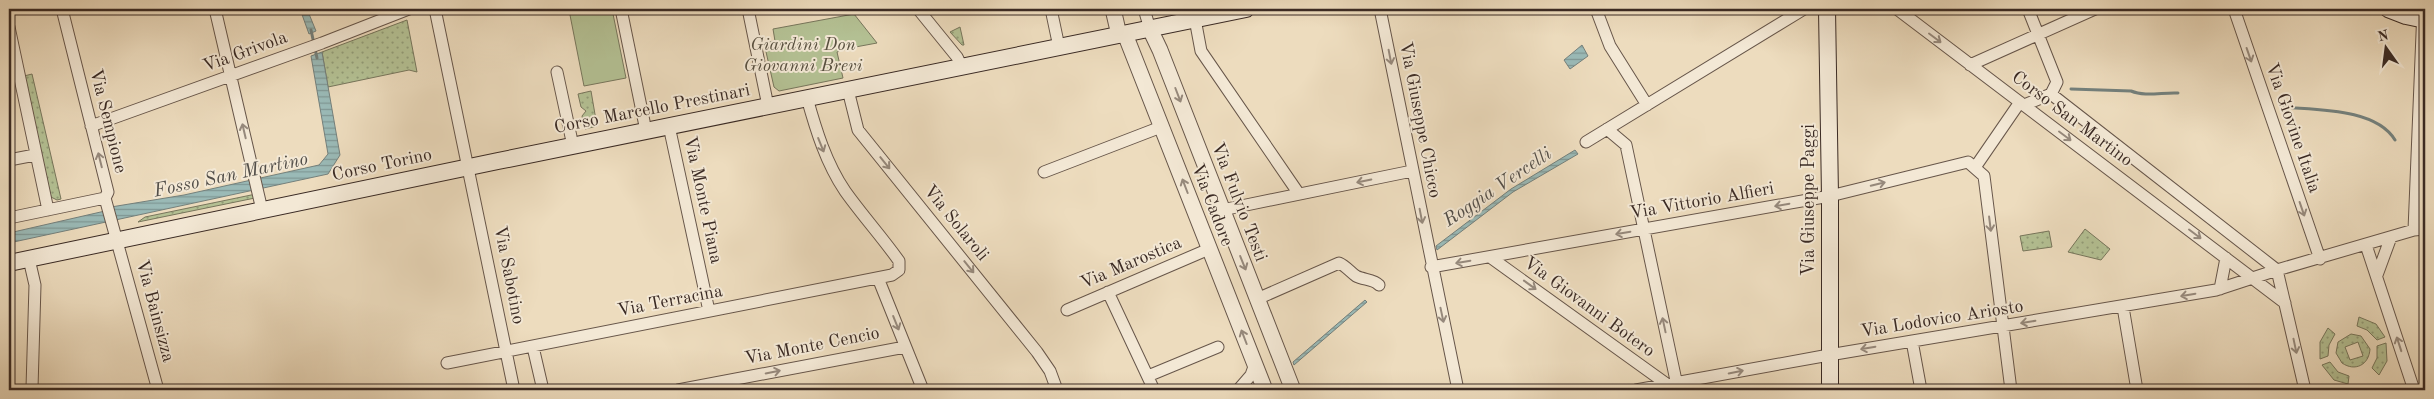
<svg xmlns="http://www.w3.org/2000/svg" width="2434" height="399" viewBox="0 0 2434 399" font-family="'Old Standard TT',serif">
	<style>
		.grass { fill: url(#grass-dots); stroke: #77765c; fill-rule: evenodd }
		.park { fill: #b4c194; stroke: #77765c }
		.water { fill: url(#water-rules); stroke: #74807c }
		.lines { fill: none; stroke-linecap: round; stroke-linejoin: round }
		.stream { stroke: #74807c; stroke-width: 3 }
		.minor-casing { stroke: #67564a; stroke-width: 13 }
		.tertiary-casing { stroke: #67564a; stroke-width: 17 }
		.secondary-casing { stroke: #3a2a24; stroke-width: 18 }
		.minor { stroke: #f3e8d5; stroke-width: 11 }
		.tertiary { stroke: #f3e8d5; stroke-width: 15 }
		.secondary { stroke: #f3e8d5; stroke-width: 16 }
		.oneway { stroke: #96897c }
		.labels { text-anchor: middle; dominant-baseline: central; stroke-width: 4; stroke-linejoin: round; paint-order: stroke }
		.park-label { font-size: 18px; font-style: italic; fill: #585040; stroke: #f3e8d5 }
		.street-label { font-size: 18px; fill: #3a2a24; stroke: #f3e8d5 }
		.water-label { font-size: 19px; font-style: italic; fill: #524e49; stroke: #f3e8d5 }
	</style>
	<defs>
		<pattern id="grass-dots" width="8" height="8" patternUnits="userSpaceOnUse" patternTransform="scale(1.25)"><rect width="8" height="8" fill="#b4c194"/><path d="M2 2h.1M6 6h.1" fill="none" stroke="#939d79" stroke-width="1.8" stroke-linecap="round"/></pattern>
		<pattern id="water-rules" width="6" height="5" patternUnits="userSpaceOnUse" patternTransform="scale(1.25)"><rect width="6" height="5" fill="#9abab7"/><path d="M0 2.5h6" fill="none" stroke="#7f9795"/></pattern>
	</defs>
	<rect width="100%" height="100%" fill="#eddcbe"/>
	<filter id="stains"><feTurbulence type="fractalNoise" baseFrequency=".004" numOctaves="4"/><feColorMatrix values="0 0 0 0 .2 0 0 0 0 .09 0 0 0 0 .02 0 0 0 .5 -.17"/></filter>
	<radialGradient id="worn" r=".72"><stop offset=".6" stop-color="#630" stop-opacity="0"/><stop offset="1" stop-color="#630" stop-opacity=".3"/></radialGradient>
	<!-- grass -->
	<path class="grass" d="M407 20 417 72 409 70 328 87 322 52Z
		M960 27 964 45H962L950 32Z
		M32 74 61 199 57 200 51 197 24 76Z
		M591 91 597 126 585 129 582 116 586 111 581 107 578 94Z
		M256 194 255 198 138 222 145 217Z
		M2085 229 2110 249 2101 260 2068 252Z
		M2049 231 2052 247 2023 251 2020 236Z
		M2359 317 2376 324 2385 337 2377 340 2367 330 2357 326Z
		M2328 328 2335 334 2329 345 2328 356 2320 359V342Z
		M2351 334 2361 336 2370 349C2369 365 2355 372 2342 363L2336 353 2338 342ZM2358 342 2363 356 2350 360 2345 347Z
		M2386 343 2387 361 2379 375 2372 368 2377 358V346Z
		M2330 362 2338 372 2349 376 2348 384 2334 380 2322 365Z"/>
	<!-- park -->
	<path class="park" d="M576 9H612L626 78 584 86 569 10Z
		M854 14 877 43 850 48 837 52 843 78 779 91 774 87 764 43 775 41 773 29Z"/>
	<!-- water -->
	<path class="water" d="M300 9H307L316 31 309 34Z
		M1582 45 1588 56 1570 69 1564 60Z
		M322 52 340 155 328 174 9 243V233L105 211 111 207 184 195 319 165 328 154 311 56Z
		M1575 150 1578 154 1513 192 1437 250 1436 246 1511 189Z
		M1365 300 1367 302 1294 365 1293 362Z"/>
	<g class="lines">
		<!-- stream -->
		<path class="stream" d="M311 30 317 58
			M2071 89 2131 91C2145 97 2163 92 2178 93
			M2283 107C2316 110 2376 108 2395 140"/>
		<defs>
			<path id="minor" d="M62 9 108 192 105 198 158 390
				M215 9 262 210
				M435 9 514 390
				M621 9 646 131
				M748 9 768 106
				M918 9 957 57 962 67
				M1051 9 1059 47
				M1144 9 1150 29
				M1380 9 1458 390
				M1596 9 1610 46 1647 105
				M1897 9 2285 303
				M2234 9 2320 259
				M1195 19 1201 51 1299 194
				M9 27 48 210
				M1970 65 2095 9
				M557 72 573 146
				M848 90 858 130 1037 352 1050 371 1057 390
				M2051 94 2277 270
				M2024 105 2051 94 2057 82 2028 9
				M91 126 322 43 409 9
				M669 126 709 311
				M1607 129 1626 145 1678 390
				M1586 142 1804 9
				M9 160 35 155
				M1976 166 2020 102
				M1044 172 1161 127
				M1222 210 1412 171
				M9 218 105 198
				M2414 230 2423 9
				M2366 245 2414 390
				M1490 257 1668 385
				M29 259 35 285 32 388
				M1431 267 1830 196 1968 162 1984 176 2011 390
				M2277 270 2305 390
				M2377 275 2391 237
				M878 278 923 390
				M2220 289 2226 258
				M1108 292 1154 390
				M1257 299 1339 263C1346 266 1350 272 1356 276 1363 280 1374 279 1379 285
				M2123 307 2137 390
				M1067 310 1209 249
				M1912 341 1921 390
				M533 347 543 390
				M447 363 892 275 899 270V261C882 237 862 215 845 191 826 163 816 130 807 98
				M1148 376 1218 347
				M678 390 905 347
				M1238 390 1251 375 1255 364
				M1636 390 1829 355 2216 290 2277 270 2414 230 2425 229"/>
			<path id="tertiary" d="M1113 9 1119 35
				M1150 29 1160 50 1293 390
				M1125 34 1265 390"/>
			<path id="secondary" d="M1827 9 1830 196V390
				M2388 9 2406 16 2425 20
				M9 263 498 161 1246 9"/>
		</defs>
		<!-- minor casing -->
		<use href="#minor" class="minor-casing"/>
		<!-- tertiary casing -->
		<use href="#tertiary" class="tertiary-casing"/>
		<!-- secondary casing -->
		<use href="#secondary" class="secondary-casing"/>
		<!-- minor -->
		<use href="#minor" class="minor"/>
		<!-- tertiary -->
		<use href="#tertiary" class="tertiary"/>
		<!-- secondary -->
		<use href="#secondary" class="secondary"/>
	</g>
	<!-- one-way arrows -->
	<defs><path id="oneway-shaft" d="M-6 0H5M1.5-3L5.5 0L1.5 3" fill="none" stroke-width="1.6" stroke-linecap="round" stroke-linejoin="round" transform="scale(1.25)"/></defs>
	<g class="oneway">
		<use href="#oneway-shaft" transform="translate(1935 38) rotate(37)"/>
		<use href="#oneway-shaft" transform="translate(2249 55) rotate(71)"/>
		<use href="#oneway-shaft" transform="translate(1390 57) rotate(79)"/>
		<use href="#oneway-shaft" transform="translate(1178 95) rotate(69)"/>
		<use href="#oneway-shaft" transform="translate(244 131) rotate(-103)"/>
		<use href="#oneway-shaft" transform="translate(2065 136) rotate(37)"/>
		<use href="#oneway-shaft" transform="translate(821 145) rotate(68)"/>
		<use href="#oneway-shaft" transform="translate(100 160) rotate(-104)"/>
		<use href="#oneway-shaft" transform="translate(885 163) rotate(51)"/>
		<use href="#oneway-shaft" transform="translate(1364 181) rotate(168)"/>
		<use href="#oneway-shaft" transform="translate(1878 184) rotate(-14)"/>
		<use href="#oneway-shaft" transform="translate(1185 186) rotate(-111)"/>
		<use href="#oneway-shaft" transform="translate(1782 205) rotate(170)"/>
		<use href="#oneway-shaft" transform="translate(2302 209) rotate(71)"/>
		<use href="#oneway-shaft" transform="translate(1421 216) rotate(79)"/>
		<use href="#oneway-shaft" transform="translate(1990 224) rotate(83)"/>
		<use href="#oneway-shaft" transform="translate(1623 233) rotate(170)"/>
		<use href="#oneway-shaft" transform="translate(2195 234) rotate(37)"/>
		<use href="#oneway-shaft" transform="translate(1463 262) rotate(170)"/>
		<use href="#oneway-shaft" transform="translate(1243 263) rotate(68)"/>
		<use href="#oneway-shaft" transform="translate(969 267) rotate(51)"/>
		<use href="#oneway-shaft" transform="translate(1530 285) rotate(36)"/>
		<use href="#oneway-shaft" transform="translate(2188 295) rotate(170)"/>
		<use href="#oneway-shaft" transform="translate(1442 315) rotate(78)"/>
		<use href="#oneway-shaft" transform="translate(2028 322) rotate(171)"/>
		<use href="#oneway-shaft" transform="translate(896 323) rotate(68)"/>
		<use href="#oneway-shaft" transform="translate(1664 325) rotate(-102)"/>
		<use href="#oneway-shaft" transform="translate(1244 337) rotate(-111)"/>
		<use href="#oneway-shaft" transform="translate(2399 344) rotate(-108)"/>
		<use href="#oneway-shaft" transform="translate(2295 346) rotate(78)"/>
		<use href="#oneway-shaft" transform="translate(1868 348) rotate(170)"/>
		<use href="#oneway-shaft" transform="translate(773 372) rotate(-11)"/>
		<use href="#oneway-shaft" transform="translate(1736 372) rotate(-11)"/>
	</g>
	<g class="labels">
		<!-- park labels -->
		<g class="park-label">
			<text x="803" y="45">Giardini Don<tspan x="803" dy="21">Giovanni Brevi</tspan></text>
		</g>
		<!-- street labels -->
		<g class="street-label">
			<text transform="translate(245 52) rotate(-20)">Via Grivola</text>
			<text transform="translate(652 109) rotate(-11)">Corso Marcello Prestinari</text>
			<text transform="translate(2072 119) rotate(37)">Corso San Martino</text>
			<text transform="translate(1420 120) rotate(79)">Via Giuseppe Chicco</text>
			<text transform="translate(108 121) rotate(76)">Via Sempione</text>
			<text transform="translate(2293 128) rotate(71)">Via Giovine Italia</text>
			<text transform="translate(382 165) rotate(-12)">Corso Torino</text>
			<text transform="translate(703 200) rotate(78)">Via Monte Piana</text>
			<text transform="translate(1809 200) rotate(-90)">Via Giuseppe Paggi</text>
			<text transform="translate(1702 201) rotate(-10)">Via Vittorio Alfieri</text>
			<text transform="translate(1239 202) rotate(69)">Via Fulvio Testi</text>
			<text transform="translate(1212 205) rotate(69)">Via Cadore</text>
			<text transform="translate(956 223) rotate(51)">Via Solaroli</text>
			<text transform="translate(1131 263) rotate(-23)">Via Marostica</text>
			<text transform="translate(509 275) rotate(79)">Via Sabotino</text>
			<text transform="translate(670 301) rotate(-11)">Via Terracina</text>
			<text transform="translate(1589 307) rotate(36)">Via Giovanni Botero</text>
			<text transform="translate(155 311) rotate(75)">Via Bainsizza</text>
			<text transform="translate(1942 319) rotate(-9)">Via Lodovico Ariosto</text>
			<text transform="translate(812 346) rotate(-11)">Via Monte Cencio</text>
		</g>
		<!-- water labels -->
		<g class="water-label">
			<text transform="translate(231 176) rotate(-12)">Fosso San Martino</text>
			<text transform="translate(1498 188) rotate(-34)">Roggia Vercelli</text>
		</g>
	</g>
	<!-- margin -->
	<rect width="2434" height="399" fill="none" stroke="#eddcbe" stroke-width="30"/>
	<rect x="10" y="10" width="2414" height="379" fill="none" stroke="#3a2a24" stroke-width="2.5"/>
	<rect x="15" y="15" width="2404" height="369" fill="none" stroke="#3a2a24"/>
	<!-- north arrow -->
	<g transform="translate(2386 48) rotate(346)" stroke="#f3e8d5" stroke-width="4" paint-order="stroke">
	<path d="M0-4L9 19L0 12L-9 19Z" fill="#3a2a24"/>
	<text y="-8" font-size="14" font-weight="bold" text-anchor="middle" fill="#3a2a24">N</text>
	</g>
	<rect width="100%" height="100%" filter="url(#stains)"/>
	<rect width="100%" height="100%" fill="url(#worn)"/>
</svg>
